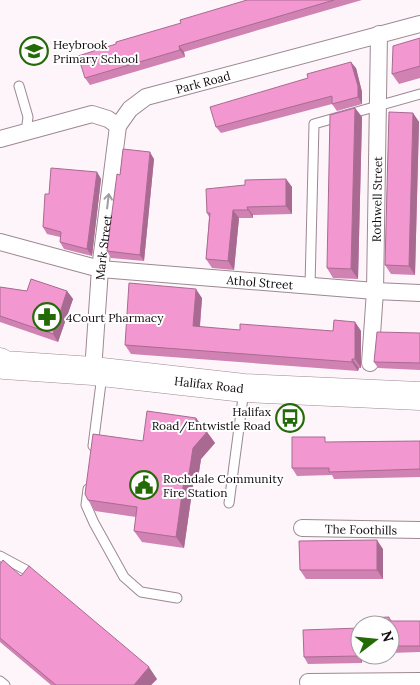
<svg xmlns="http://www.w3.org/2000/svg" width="420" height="685" viewBox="0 0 420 685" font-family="Lora,serif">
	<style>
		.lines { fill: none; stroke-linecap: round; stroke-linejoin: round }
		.service-casing { stroke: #9c8893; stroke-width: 11 }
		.minor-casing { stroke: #9c8893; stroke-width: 18 }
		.trunk-casing { stroke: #9c8893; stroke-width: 29 }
		.service { stroke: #fff; stroke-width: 9 }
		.minor { stroke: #fff; stroke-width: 16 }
		.trunk { stroke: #fff; stroke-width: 28 }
		.wall { fill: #d082b3 }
		.shaded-wall { fill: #a96a92 }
		.building { fill: #f297d0; stroke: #a96a92 }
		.oneway { stroke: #a09d9f }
		.labels { text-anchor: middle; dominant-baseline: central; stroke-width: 4; stroke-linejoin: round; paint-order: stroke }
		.poi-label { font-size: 12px; fill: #120b0f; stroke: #fff; text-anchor: start }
		.street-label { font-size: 12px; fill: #120b0f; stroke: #fff }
	</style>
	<rect width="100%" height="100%" fill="#fef5fa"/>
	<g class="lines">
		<defs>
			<path id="service" d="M19 86 28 117 26 132
				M310 286 314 124 420 94
				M93 446 102 375
				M88 489 86 505 94 523 124 577 141 592 177 598
				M229 503 244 390
				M0 556 26 570
				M0 681 5 685"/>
			<g id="minor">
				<path d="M0 139 92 114 108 119 118 126"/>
				<path id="s1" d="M0 242 100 269 375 291 420 293"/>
				<path id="s2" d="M370 363 375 291 379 34"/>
				<path id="s3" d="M93 371 100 269 118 126 130 109 146 97 420 24"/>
				<path id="s4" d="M302 528 420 530"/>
				<path d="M308 682 420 681"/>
			</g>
			<g id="trunk">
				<path id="s5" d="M0 362 4 365 93 371 244 388 420 396"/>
			</g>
		</defs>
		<!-- service casing -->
		<use href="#service" class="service-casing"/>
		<!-- minor casing -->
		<use href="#minor" class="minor-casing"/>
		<!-- trunk casing -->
		<use href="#trunk" class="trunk-casing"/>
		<!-- service -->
		<use href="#service" class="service"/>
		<!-- minor -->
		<use href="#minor" class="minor"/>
		<!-- trunk -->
		<use href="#trunk" class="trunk"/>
	</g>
	<!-- wall -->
	<path class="wall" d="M247 0H362L272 26 184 52 185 57 90 85 85 78 181 23Z
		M420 38V78L399 84 392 74Z
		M356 68 362 92V104L337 111 332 104 221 133 216 127Z
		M355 108 362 117 358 279 333 278 327 268Z
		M413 113 419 122 415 275 391 274 385 265Z
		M154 159 144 261 111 258 107 251 120 175Z
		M97 172 101 179 92 256 64 249 60 242V237L47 234 43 227 49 194Z
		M286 179 292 187V214L253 215V218H239L234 270 212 268 206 259 209 217 207 213 245 185Z
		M0 287 27 291H67L73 299 58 342 0 322Z
		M202 298 200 327 240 330 333 331 355 322 361 331V368H359L358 371 131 354 125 345Z
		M420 333V370L378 368 374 362Z
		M196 418 204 429V432H207L215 443 201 459 197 485H193L184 548 142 542 134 531 136 517 95 511 88 500Z
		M420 441V477L334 479 332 475 297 476 292 468 328 442Z
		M383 549V579H306L300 570Z
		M0 564 21 576 157 679 151 685H51L0 642Z
		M389 617 392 621H420V652L390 653V625Z
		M360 628V655H362V663L308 664 304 657Z"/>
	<!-- shaded-wall -->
	<path class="shaded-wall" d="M179 46 184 52 185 57 180 50Z
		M351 62 356 68 362 92V104L358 97Z
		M355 108 362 117 358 279 351 269Z
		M413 113 419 122 415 275 409 266Z
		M150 152 154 159 144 261 140 255Z
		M97 172 101 179 92 256 87 249Z
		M286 179 292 187V214L286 206Z
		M247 207 253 215V218L248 210Z
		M233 210 239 218 234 270 228 261Z
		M196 289 202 298 199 335 193 326Z
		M67 291 73 299 58 342 53 334Z
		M355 322 361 331V368L355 359Z
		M352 359 359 368 358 371 352 362Z
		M196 418 204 429 203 436 207 432 215 443 201 459 197 485 189 474Z
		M185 473 193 485 184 548 176 537Z
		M377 540 383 549V579L377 570Z
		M358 647 360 650V655H362V663L358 656Z
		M149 667 157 679 151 685H134Z"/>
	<!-- building -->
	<path class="building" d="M247 0H334L179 46 180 50 85 78 78 56 116 44V42L181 23 180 20Z
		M420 38V66L392 74 393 46Z
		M351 62 358 86V97L332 104V96L216 127 210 107 308 78 307 74Z
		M355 108 351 269 327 268 330 115Z
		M389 112 413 113 409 266 385 265Z
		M123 149 150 152 140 255 107 251 117 174 120 175Z
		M51 168 97 172 87 249 60 242 61 232 43 227 45 194H49Z
		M286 179V206L247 207 248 210H233L228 261 206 259 210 213H207L206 189 245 185V180Z
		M31 279 67 291 53 334 0 316V287L27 291Z
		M129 283 196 289 193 326 240 330V324L333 331 334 320 355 322V359H352V362L125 345Z
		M377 332 420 333V363L374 362Z
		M147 411 196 418 194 430 207 432 193 448 189 474 185 473 176 537 134 531 137 507 88 500 85 494 93 434 143 441Z
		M292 437H325V442L420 441V469L329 472V468H292Z
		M377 540V570H300L299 541Z
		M3 560 21 576 29 566 149 667 134 685H56L0 638V564Z
		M389 617V621H420V646H390V625H369L368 618Z
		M360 628V647H358V656L304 657 303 630Z"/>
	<!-- one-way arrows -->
	<defs><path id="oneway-shaft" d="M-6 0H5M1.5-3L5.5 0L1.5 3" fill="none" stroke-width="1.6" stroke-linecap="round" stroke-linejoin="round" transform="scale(1.25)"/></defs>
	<use class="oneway" href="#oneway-shaft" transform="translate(108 201) rotate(-83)"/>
	<!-- icons -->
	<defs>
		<symbol id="school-ring" viewBox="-11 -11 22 22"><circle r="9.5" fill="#fff" stroke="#246b07" stroke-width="1.5"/><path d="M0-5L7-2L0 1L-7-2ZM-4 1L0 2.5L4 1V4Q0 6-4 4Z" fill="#246b07"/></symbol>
		<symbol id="pharmacy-ring" viewBox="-11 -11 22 22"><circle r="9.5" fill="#fff" stroke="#246b07" stroke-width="1.5"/><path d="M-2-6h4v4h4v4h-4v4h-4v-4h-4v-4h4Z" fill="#246b07"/></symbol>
		<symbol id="bus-ring" viewBox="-11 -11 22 22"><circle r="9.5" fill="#fff" stroke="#246b07" stroke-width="1.5"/><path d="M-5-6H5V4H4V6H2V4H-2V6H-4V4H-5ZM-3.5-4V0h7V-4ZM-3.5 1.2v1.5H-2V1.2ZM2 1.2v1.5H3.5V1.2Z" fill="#246b07"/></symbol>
		<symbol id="civic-ring" viewBox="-11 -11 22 22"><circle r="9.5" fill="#fff" stroke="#246b07" stroke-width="1.5"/><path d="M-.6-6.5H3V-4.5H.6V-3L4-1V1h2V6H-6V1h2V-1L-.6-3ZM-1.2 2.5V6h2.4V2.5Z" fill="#246b07"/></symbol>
	</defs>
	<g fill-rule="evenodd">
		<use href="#school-ring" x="18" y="35" width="32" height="32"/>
		<use href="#pharmacy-ring" x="31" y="301" width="32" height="32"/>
		<use href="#bus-ring" x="274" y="402" width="32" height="32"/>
		<use href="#civic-ring" x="128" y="469" width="32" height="32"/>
	</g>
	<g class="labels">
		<!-- poi labels -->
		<g class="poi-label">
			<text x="53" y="44">Heybrook<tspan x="53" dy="14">Primary School</tspan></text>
			<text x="66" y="317">4Court Pharmacy</text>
			<text x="271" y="411" text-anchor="end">Halifax<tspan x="271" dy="14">Road/Entwistle Road</tspan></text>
			<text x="163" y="478">Rochdale Community<tspan x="163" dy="14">Fire Station</tspan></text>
		</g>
		<!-- street labels -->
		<g class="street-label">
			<text stroke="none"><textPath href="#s3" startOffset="346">Park Road</textPath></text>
			<text stroke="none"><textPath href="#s2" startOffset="164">Rothwell Street</textPath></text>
			<text stroke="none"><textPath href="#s3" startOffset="124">Mark Street</textPath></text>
			<text stroke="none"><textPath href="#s1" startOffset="264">Athol Street</textPath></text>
			<text stroke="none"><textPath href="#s5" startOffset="211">Halifax Road</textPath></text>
			<text stroke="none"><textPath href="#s4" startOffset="59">The Foothills</textPath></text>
		</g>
	</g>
	<!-- north arrow -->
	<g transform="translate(375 640) rotate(74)"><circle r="24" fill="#ffffff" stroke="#a09d9f"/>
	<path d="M0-4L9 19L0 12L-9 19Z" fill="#246b07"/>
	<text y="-8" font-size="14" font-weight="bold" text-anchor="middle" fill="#120b0f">N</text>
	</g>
</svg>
